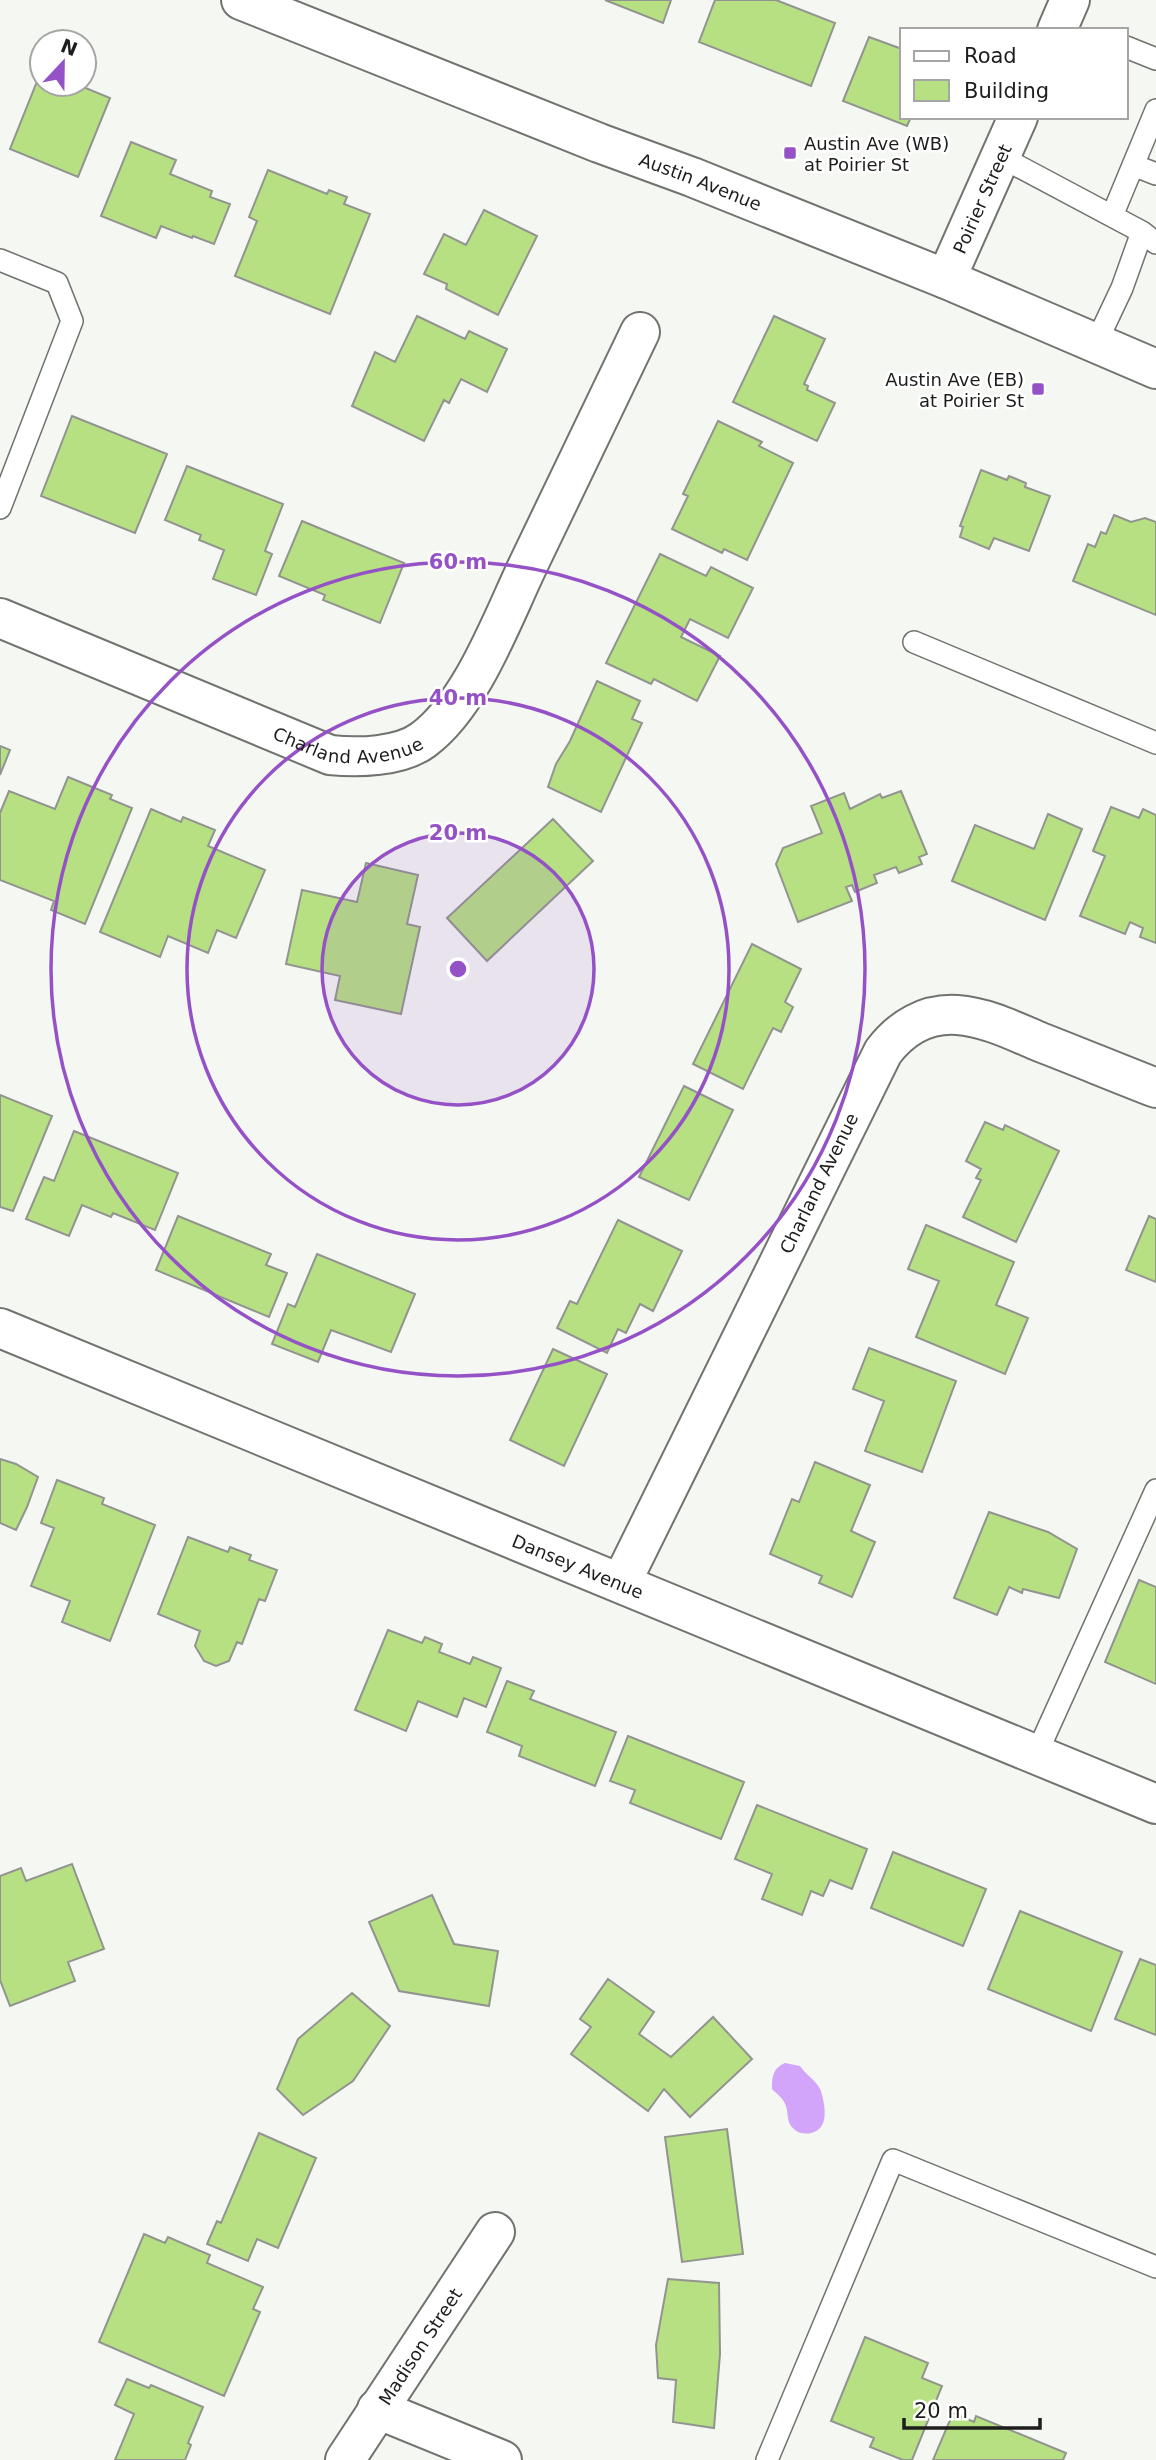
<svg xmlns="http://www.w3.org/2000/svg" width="1156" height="2460" viewBox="0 0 1156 2460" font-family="'DejaVu Sans',sans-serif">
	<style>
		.water { fill: #d2a4fa }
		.building { fill: #b6e082; stroke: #929490; stroke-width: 2 }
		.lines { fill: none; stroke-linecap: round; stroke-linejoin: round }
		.service-casing { stroke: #71736f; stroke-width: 24 }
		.minor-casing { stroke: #71736f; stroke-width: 42 }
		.tertiary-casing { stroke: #71736f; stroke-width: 42 }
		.secondary-casing { stroke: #71736f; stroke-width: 42 }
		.service { stroke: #fff; stroke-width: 21 }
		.minor { stroke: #fff; stroke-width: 38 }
		.tertiary { stroke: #fff; stroke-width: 38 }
		.secondary { stroke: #fff; stroke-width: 38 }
		.ring { fill: none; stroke: #9551c6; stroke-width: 3.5 }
		.poi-dot { fill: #9551c6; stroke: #fff; stroke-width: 2.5 }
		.labels { text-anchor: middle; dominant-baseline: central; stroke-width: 5; stroke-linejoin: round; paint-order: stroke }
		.poi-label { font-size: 18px; fill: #1d1d1c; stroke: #fff; text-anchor: start }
		.street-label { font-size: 18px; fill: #1d1d1c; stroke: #fff }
		.centre { fill: #9551c6; stroke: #fff; stroke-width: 3.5 }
		.ring-label { font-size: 21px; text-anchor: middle; font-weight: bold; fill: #9551c6; stroke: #fff; stroke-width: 5; stroke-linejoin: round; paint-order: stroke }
	</style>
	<rect width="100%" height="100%" fill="#f5f7f3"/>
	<!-- water -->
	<path class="water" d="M785 2063 800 2066C806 2075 818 2082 821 2091 825 2105 830 2129 811 2133 806 2134 800 2134 795 2130 786 2123 789 2116 786 2106 784 2099 777 2094 772 2089 772 2077 773 2068 785 2063Z"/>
	<!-- building -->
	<path class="building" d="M605 0H671L663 23Z
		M715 0H776L835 23 811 86 699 42Z
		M869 37 902 49V117H911L907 126 843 101Z
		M40 74 42 84H76L110 98 78 177 10 149Z
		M131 142 176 160 170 174 212 191 210 197 230 204 214 244 193 236 192 238 161 226 156 238 101 216Z
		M268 170 327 194 329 190 347 197 344 204 370 214 330 314 235 276 257 221 249 217Z
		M484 210 537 236 498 315 446 289 447 284 424 274 444 234 466 245Z
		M417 316 465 339 469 331 507 349 487 392 461 379 449 403 444 400 424 441 352 406 375 352 395 362Z
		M774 316 825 339 804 384 808 386 807 390 835 403 817 441 733 402Z
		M72 416 167 454 135 533 41 496Z
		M718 421 762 442 759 446 793 463 747 560 724 549 722 553 672 529 688 496 683 494Z
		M187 466 283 504 265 551 272 554 256 595 213 579 224 550 199 540 201 535 165 520Z
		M981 470 1007 480 1009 476 1026 483 1025 487 1050 496 1029 551 994 538 989 549 960 537 963 527 960 526Z
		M1114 515 1131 522 1145 518 1156 522V615L1073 581 1088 544 1095 547 1101 532 1106 534Z
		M302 521 404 563 380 623 323 600 325 595 279 576Z
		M660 554 706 576 711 567 753 588 728 638 690 619 681 637 720 656 697 701 654 679 651 684 606 663Z
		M597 681 640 701 632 719 642 723 601 812 548 787 556 764 570 741Z
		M0 746 10 750 0 775Z
		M68 777 112 795 110 799 132 808 85 924 51 910 54 901 0 880V813L9 791 55 809Z
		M901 791 927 854 919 857 922 864 899 873 896 867 874 875 877 883 855 892 852 885 846 887 852 901 798 922 776 864 783 848 822 833 811 806 844 793 850 809 880 794 882 798Z
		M1111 807 1139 818 1143 809 1156 815V943L1140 937 1143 928 1130 922 1125 934 1080 916 1105 856 1093 851Z
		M151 809 181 822 183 817 215 830 208 846 265 870 236 938 217 930 208 953 168 936 160 957 100 932Z
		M1048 814 1082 829 1045 920 952 881 975 825 1034 849Z
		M553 819 593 861 487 961 447 918Z
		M366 863 418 875 407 924 420 927 401 1014 335 1000 340 976 286 964 302 890 357 902Z
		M752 944 801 969 785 1002 793 1007 781 1032 773 1028 743 1089 693 1064Z
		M684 1086 733 1110 689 1200 639 1177Z
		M0 1095 52 1116 13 1211 0 1207Z
		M985 1122 1003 1130 1005 1125 1059 1151 1016 1242 963 1217 981 1180 976 1178 981 1169 966 1161Z
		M74 1131 178 1173 155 1230 113 1213 111 1217 82 1205 69 1236 26 1219 44 1177 54 1181Z
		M178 1216 271 1254 266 1265 287 1273 269 1317 156 1270Z
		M1149 1216 1156 1219V1282L1126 1270Z
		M618 1220 682 1251 653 1311 640 1304 626 1333 618 1329 607 1353 557 1328 570 1301 577 1304Z
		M926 1225 1014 1262 996 1305 1028 1318 1005 1374 916 1337 939 1281 908 1269Z
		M317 1254 415 1294 391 1352 331 1330 318 1362 272 1344 288 1304 295 1307Z
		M869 1348 956 1381 922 1472 865 1451 884 1401 853 1389Z
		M553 1349 607 1374 564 1466 510 1440Z
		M0 1459 16 1464 38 1477 27 1507 16 1530 0 1523Z
		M815 1462 870 1485 851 1531 875 1542 852 1597 819 1583 822 1576 770 1554 792 1499 799 1502Z
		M57 1480 104 1498 102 1504 155 1525 110 1641 62 1622 70 1601 31 1586 54 1528 41 1523Z
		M989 1512 1048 1532 1077 1549 1059 1598 1023 1589 1022 1593 1009 1587 997 1615 954 1598Z
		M188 1537 228 1552 230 1547 251 1555 249 1560 277 1570 265 1601 259 1599 242 1644 237 1642 229 1661 216 1666 204 1661 195 1646 200 1631 158 1614Z
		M1139 1580 1156 1587V1684L1105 1662Z
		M388 1630 422 1643 425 1637 442 1644 439 1652 470 1664 473 1657 501 1668 486 1707 464 1698 457 1717 418 1701 406 1731 355 1710Z
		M507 1681 534 1691 530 1699 616 1732 595 1786 519 1756 522 1746 487 1732Z
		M628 1736 744 1782 721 1839 630 1803 635 1790 610 1781Z
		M757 1805 867 1849 852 1889 830 1880 823 1896 811 1891 802 1915 762 1899 772 1874 735 1859Z
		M893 1852 986 1889 963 1946 871 1908Z
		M72 1864 104 1949 68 1962 75 1981 10 2006 0 1980V1876L21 1868 26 1881Z
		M432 1895 454 1944 498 1951 489 2006 399 1991 369 1922Z
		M1020 1911 1122 1952 1091 2031 988 1989Z
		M1140 1959 1156 1965V2035L1115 2019Z
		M608 1979 654 2012 639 2034 671 2057 713 2017 752 2059 690 2117 664 2089 648 2111 571 2054 591 2027 580 2019Z
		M352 1993 390 2026 353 2081 303 2115 277 2089 298 2039Z
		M727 2129 743 2254 682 2262 665 2137Z
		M259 2133 316 2158 278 2248 257 2239 248 2261 207 2244 217 2221 221 2223Z
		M144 2234 165 2243 168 2237 210 2255 207 2263 263 2287 253 2309 260 2312 224 2396 99 2342Z
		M668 2279 719 2283 720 2354 714 2428 673 2422 676 2380 658 2378 656 2345Z
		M865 2337 928 2363 922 2378 942 2386 912 2460H903L870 2447 874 2438 831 2421Z
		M127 2379 149 2388 151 2385 203 2407 188 2443 191 2445 185 2460H115L134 2414 115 2405Z
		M953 2413 974 2422 976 2416 1066 2453 1063 2460H933Z"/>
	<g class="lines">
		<defs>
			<path id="service" d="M1126 47 1156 59
				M1001 157 1142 232 1156 243
				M1133 165 1156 174
				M1112 216 1156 110
				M0 260 57 283 72 321 0 508
				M1096 343 1122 288 1142 232
				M914 642 1156 743
				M1036 1755 1156 1490
				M767 2460 893 2160 1156 2267"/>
			<g id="minor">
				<path id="s1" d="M0 618 330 755C358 758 400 757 423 740 472 704 503 617 529 563 566 486 603 409 640 332"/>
				<path id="s2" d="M0 1328 1156 1804"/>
				<path id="s3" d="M621 1583 883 1052C901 1028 926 1013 957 1015 986 1017 1014 1031 1040 1042 1079 1057 1117 1073 1156 1088"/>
				<path d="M377 2409 502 2460"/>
				<path id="s4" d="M345 2460 495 2232"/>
			</g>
			<g id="tertiary">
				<path d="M1057 30 1070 0"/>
				<path id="s5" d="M946 279 1018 117"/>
			</g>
			<g id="secondary">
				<path id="s6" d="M241 0 599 143 692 177 946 279 1156 369"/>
			</g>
		</defs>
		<!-- service casing -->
		<use href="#service" class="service-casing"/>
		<!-- minor casing -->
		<use href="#minor" class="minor-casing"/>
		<!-- tertiary casing -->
		<use href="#tertiary" class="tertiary-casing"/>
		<!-- secondary casing -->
		<use href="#secondary" class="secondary-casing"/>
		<!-- service -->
		<use href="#service" class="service"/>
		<!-- minor -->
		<use href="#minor" class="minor"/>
		<!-- tertiary -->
		<use href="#tertiary" class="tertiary"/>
		<!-- secondary -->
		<use href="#secondary" class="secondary"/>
	</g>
	<!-- distance rings -->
	<circle cx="458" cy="969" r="136" fill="#9551c6" fill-opacity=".12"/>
	<g class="ring">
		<circle cx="458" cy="969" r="136"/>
		<circle cx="458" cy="969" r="271"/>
		<circle cx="458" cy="969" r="407"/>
	</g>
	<!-- markers -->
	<g class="poi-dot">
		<rect x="783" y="146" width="14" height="14" rx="3.5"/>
		<rect x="1031" y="382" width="14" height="14" rx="3.5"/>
	</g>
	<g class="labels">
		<!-- poi labels -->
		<g class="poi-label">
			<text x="804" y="143">Austin Ave (WB)<tspan x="804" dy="21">at Poirier St</tspan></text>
			<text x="1024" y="379" text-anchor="end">Austin Ave (EB)<tspan x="1024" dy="21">at Poirier St</tspan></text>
		</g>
		<!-- street labels -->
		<g class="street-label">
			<text stroke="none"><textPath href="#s6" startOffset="494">Austin Avenue</textPath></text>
			<text stroke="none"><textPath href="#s5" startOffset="88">Poirier Street</textPath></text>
			<text stroke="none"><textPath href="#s1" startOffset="374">Charland Avenue</textPath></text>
			<text stroke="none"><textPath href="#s3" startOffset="446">Charland Avenue</textPath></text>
			<text stroke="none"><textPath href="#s2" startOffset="625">Dansey Avenue</textPath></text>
			<text stroke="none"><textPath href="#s4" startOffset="136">Madison Street</textPath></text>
		</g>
	</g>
	<circle cx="458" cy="969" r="10" class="centre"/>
	<g class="ring-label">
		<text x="458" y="569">60 m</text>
		<text x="458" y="705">40 m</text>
		<text x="458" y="840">20 m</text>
	</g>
	<!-- legend -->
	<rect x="900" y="28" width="228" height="91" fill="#ffffff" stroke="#a5a5a4" stroke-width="2"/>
	<rect x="914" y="51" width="35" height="10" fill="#ffffff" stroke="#a5a5a4" stroke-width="2"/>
	<text x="964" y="63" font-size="21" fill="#1d1d1c">Road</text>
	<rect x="914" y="80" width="35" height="21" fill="#b6e082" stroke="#a5a5a4" stroke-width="2"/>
	<text x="964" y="98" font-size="21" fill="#1d1d1c">Building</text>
	<!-- north arrow -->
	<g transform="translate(63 63) rotate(22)"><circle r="33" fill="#ffffff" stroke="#a5a5a4" stroke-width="2"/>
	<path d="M0-5L12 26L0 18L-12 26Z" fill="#9551c6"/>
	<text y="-10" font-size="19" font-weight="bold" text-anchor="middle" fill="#1d1d1c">N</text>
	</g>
	<!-- scale -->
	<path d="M904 2418v10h136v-10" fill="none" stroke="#1d1d1c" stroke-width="3.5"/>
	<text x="914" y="2418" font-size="21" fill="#1d1d1c" stroke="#ffffff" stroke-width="5" paint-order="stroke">20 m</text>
</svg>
